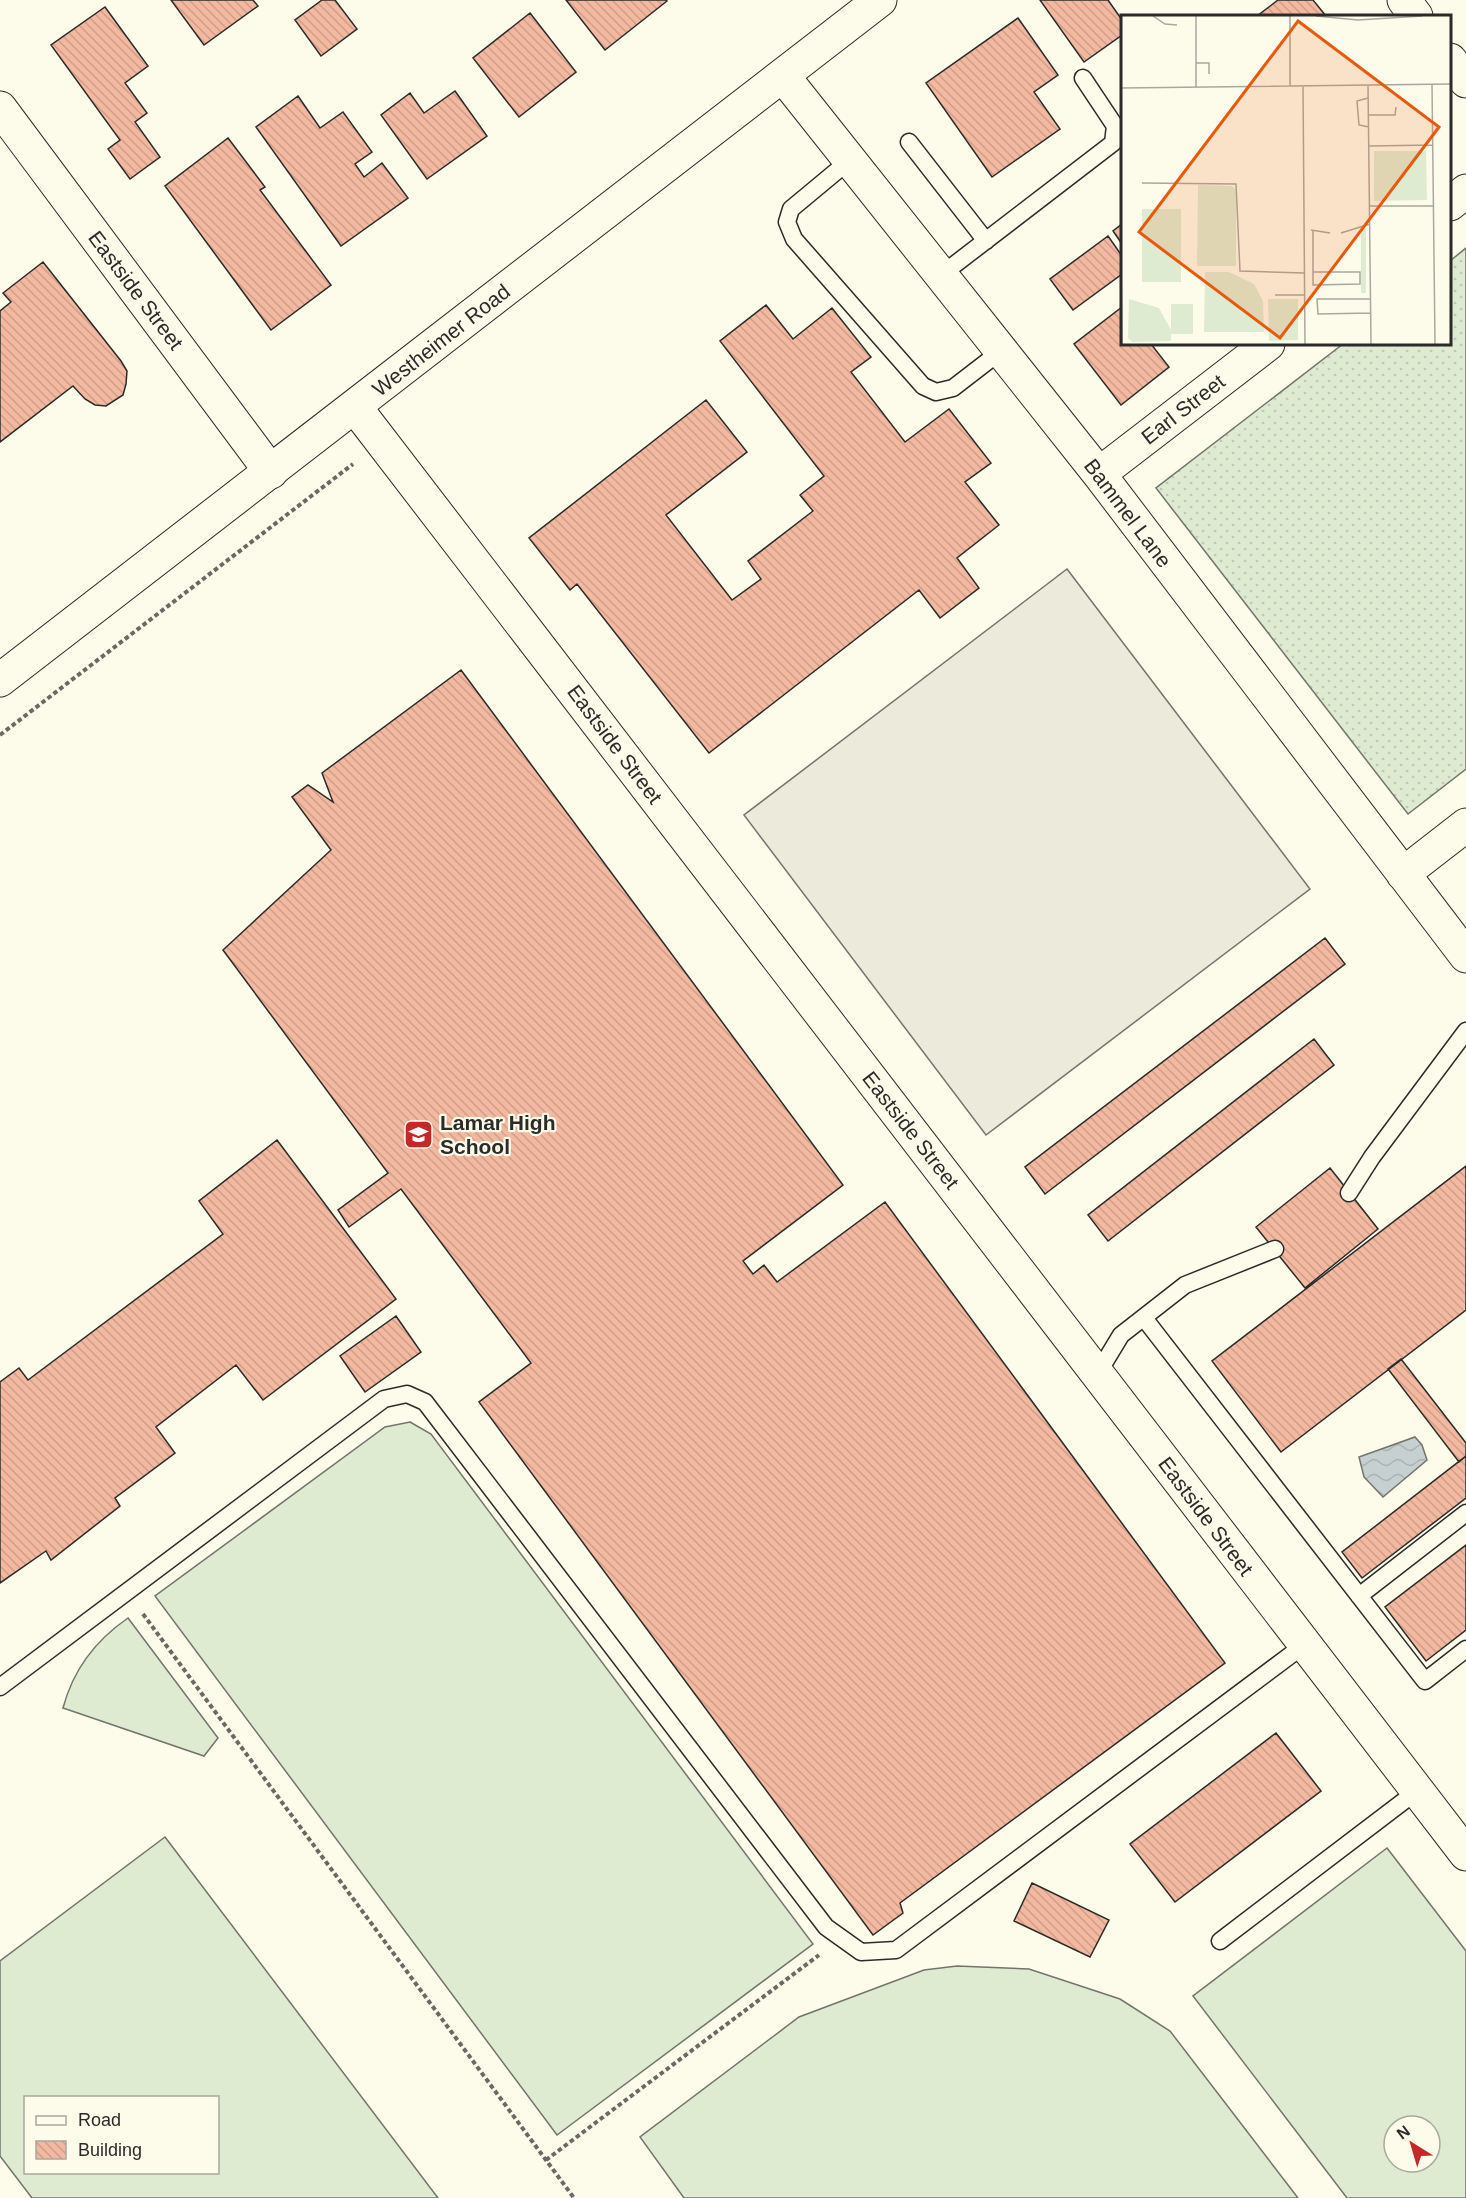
<svg xmlns="http://www.w3.org/2000/svg" width="1466" height="2198" viewBox="0 0 1466 2198" font-family="Arial,sans-serif">
	<style>
		.grass { fill: url(#grass-dots); stroke: #74746e; stroke-width: 1.5 }
		.pitch { fill: #deebd1; stroke: #74746e; stroke-width: 1.5; fill-rule: evenodd }
		.parking { fill: #eceadb; stroke: #74746e; stroke-width: 1.5 }
		.water { fill: url(#water-waves); stroke: #74746e; stroke-width: 1.5 }
		.building { fill: url(#building-back-hatch); stroke: #2b2b2b; stroke-width: 1.5 }
		.lines { fill: none; stroke-linecap: round; stroke-linejoin: round }
		.service-casing { stroke: #2b2b2b; stroke-width: 19 }
		.minor-casing { stroke: #2b2b2b; stroke-width: 35 }
		.primary-casing { stroke: #2b2b2b; stroke-width: 35 }
		.path { stroke: #6a6964; stroke-width: 4; stroke-dasharray: 4.5 3; stroke-linecap: butt }
		.service { stroke: #fdfbea; stroke-width: 16 }
		.minor { stroke: #fdfbea; stroke-width: 33 }
		.primary { stroke: #fdfbea; stroke-width: 33 }
		.labels { text-anchor: middle; dominant-baseline: central; stroke-width: 4.5; stroke-linejoin: round; paint-order: stroke }
		.street-label { font-size: 21px; fill: #2b2b2b; stroke: #fdfbea }
		.poi-label { font-size: 21px; font-weight: bold; fill: #2b2b2b; stroke: #fdfbea; text-anchor: start }
		.inset-road { fill: none; stroke: #a9a89e; stroke-width: 1.5 }
		.view { fill: #e8590c; fill-opacity: 0.15; stroke: #e8590c; stroke-width: 3 }
		.inset-edge { fill: none; stroke: #2b2b2b; stroke-width: 3 }
	</style>
	<defs>
		<pattern id="grass-dots" width="8" height="8" patternUnits="userSpaceOnUse" patternTransform="scale(1.5)"><rect width="8" height="8" fill="#deebd1"/><path d="M2 2h.1M6 6h.1" fill="none" stroke="#bfcab4" stroke-width="1.8" stroke-linecap="round"/></pattern>
		<pattern id="water-waves" width="16" height="10" patternUnits="userSpaceOnUse" patternTransform="scale(1.5)"><rect width="16" height="10" fill="#c7d0d0"/><path d="M0 5q4-4 8 0t8 0" fill="none" stroke="#abb3b3"/></pattern>
		<pattern id="building-back-hatch" width="6" height="6" patternUnits="userSpaceOnUse" patternTransform="scale(1.5)"><rect width="6" height="6" fill="#f2b8a0"/><path d="M-1 5l2 2M0 0l6 6M5-1l2 2" fill="none" stroke="#d09e8a"/></pattern>
	</defs>
	<rect width="100%" height="100%" fill="#fdfbea"/>
	<!-- grass -->
	<path class="grass" d="M1466 248V769L1408 814 1156 488 1343 344H1450V261Z"/>
	<!-- pitch -->
	<path class="pitch" d="M410 1422 431 1434 813 1944 557 2135 155 1596 385 1427Z
		M128 1618 218 1738 204 1756 63 1708C73 1670 96 1640 128 1618Z
		M165 1837 438 2198H32L0 2156V1961ZM26 2098H218V2172H26Z
		M1387 1848 1466 1951V2198H1347L1193 1996ZM1394 2126H1430V2162H1394Z
		M957 1966 1029 1969 1120 1999 1170 2031 1298 2198H684L640 2137 799 2017 924 1970Z"/>
	<!-- parking -->
	<path class="parking" d="M1067 569 1310 889 986 1135 744 815Z"/>
	<!-- water -->
	<path class="water" d="M1415 1437 1422 1445 1427 1460 1383 1497 1364 1477 1359 1457Z"/>
	<!-- building -->
	<path class="building" d="M171 0H253L258 6 204 45Z
		M322 0H335L357 29 321 56 295 20Z
		M566 0H666L667 1 605 50Z
		M1040 0H1108L1122 20V35L1084 62Z
		M1278 0H1313L1326 16H1257Z
		M105 7 148 66 125 83 147 113 135 122 160 157 130 179 108 149 120 140 51 45Z
		M530 13 576 72 519 117 473 58Z
		M1018 18 1058 75 1034 92 1060 129 992 177 926 83Z
		M455 91 487 136 427 179 381 115 410 93 424 113Z
		M298 96 320 128 343 112 372 152 355 164 364 177 382 163 408 198 341 246 256 127Z
		M228 138 265 187 260 190 331 285 271 330 165 186Z
		M1122 224V244L1113 231Z
		M1108 236 1122 256V274L1073 310 1050 279Z
		M43 262 121 361 127 371 126 384 123 395 106 406 95 405 85 399 73 386 0 442V311L11 302 3 293Z
		M766 305 793 339 832 308 871 357 851 372 905 442 949 409 991 463 965 482 999 525 957 558 979 588 940 618 919 590 709 753 577 584 570 590 529 538 706 400 747 452 666 515 732 600 761 579 748 561 813 511 800 495 824 476 720 341Z
		M1122 307V344H1151L1169 367 1121 405 1074 344Z
		M461 670 843 1185 743 1261 753 1274 764 1265 777 1282 885 1202 1225 1663 900 1903 903 1913 873 1935 479 1402 531 1363 401 1189 349 1227 338 1210 388 1173 223 950 331 850 292 797 308 785 333 802 322 773Z
		M1325 938 1345 964 1045 1194 1025 1167Z
		M1314 1039 1334 1065 1108 1241 1088 1215Z
		M277 1140 396 1299 263 1400 236 1365 156 1427 175 1453 115 1498 120 1506 51 1560 46 1551 0 1583V1382L19 1368 28 1380 223 1234 199 1201Z
		M1466 1166V1310L1281 1452 1212 1361Z
		M1330 1168 1378 1229 1305 1288 1256 1227Z
		M396 1316 421 1352 365 1392 340 1356Z
		M1401 1359 1466 1443V1456L1459 1462 1388 1369Z
		M1466 1456V1498L1362 1578 1342 1552Z
		M1466 1545V1630L1426 1661 1385 1607Z
		M1276 1733 1321 1791 1175 1902 1130 1844Z
		M1032 1883 1109 1920 1090 1957 1014 1921Z"/>
	<g class="lines">
		<defs>
			<path id="service" d="M909 142 986 241
				M850 160 791 209 787 222 794 239 923 386 936 392 953 388 1001 351
				M941 275 1113 143 1115 126 1083 78
				M1349 1193 1372 1157 1466 1031
				M1144 1318 1425 1681 1466 1649
				M1098 1373 1121 1335 1185 1285 1275 1249
				M1359 1596 1466 1513
				M0 1687 384 1399 407 1394 425 1402 826 1927 861 1952 896 1950 1304 1645
				M1220 1941 1417 1791"/>
			<path id="minor" d="M1404 0 1416 16
				M1450 60 1466 81
				M783 76 1099 474 1466 956
				M0 108 271 472
				M1450 204 1466 191
				M355 407 1466 1854
				M1099 474 1268 344
				M1403 874 1466 825"/>
			<path id="primary" d="M0 680 880 0"/>
		</defs>
		<!-- service casing -->
		<use href="#service" class="service-casing"/>
		<!-- minor casing -->
		<use href="#minor" class="minor-casing"/>
		<!-- primary casing -->
		<use href="#primary" class="primary-casing"/>
		<!-- path -->
		<path class="path" d="M0 735 353 464
			M143 1614 574 2198
			M546 2160 819 1955"/>
		<!-- service -->
		<use href="#service" class="service"/>
		<!-- minor -->
		<use href="#minor" class="minor"/>
		<!-- primary -->
		<use href="#primary" class="primary"/>
	</g>
	<!-- icons -->
	<defs>
		<symbol id="school-square" viewBox="-11 -11 22 22"><rect x="-9" y="-9" width="18" height="18" rx="4" fill="#c62828" stroke="#fdfbea"/><path d="M0-5L7-2L0 1L-7-2ZM-4 1L0 2.5L4 1V4Q0 6-4 4Z" fill="#fff"/></symbol>
	</defs>
	<g fill-rule="evenodd">
		<use href="#school-square" x="402" y="1118" width="33" height="33"/>
	</g>
	<g class="labels">
		<!-- street labels -->
		<g class="street-label">
			<text transform="translate(136 290) rotate(53)">Eastside Street</text>
			<text transform="translate(441 340) rotate(-38)">Westheimer Road</text>
			<text transform="translate(1183 409) rotate(-38)">Earl Street</text>
			<text transform="translate(1128 513) rotate(53)">Bammel Lane</text>
			<text transform="translate(615 744) rotate(53)">Eastside Street</text>
			<text transform="translate(911 1130) rotate(52)">Eastside Street</text>
			<text transform="translate(1206 1516) rotate(53)">Eastside Street</text>
		</g>
		<!-- poi labels -->
		<g class="poi-label">
			<text x="440" y="1122">Lamar High<tspan x="440" dy="24">School</tspan></text>
		</g>
	</g>
	<!-- overview -->
	<g transform="translate(1121 15)">
		<rect width="330" height="330" fill="#fdfbea"/>
		<path d="M253 136H305L306 185 253 186ZM240 214H245V278H240Z" fill="#deebd1"/>
		<path d="M77 170 111 171 115 175V251H76ZM21 194H60V267H21ZM84 257H108L133 269 142 286 143 317H83ZM8 284 38 293 50 315V289H72V319H50V326L11 327 7 323ZM147 284H177V325L148 326Z" fill="#deebd1"/>
		<path class="inset-road" d="M32 1 44 9 56 10M75 1V72M195 1 237 5 301 1M75 48H88V59M311 69 314 329M247 70 250 329M169 71V1M182 71 184 329M0 73 330 69M247 83 236 86 238 110 248 112M247 100H274L275 92M248 131 312 130M21 168 115 169 119 256 183 258M249 191H313M190 215 209 218M192 215V270L239 269V257H192M220 218 249 209M0 234 1 329M154 280H184M249 284H196L197 299 249 298"/>
		<path class="view" d="M177 6 318 112 159 323 18 217Z"/>
		<rect width="330" height="330" class="inset-edge"/>
	</g>
	<!-- legend -->
	<rect x="24" y="2096" width="195" height="78" fill="#fdfbea" stroke="#a9a89e" stroke-width="1.5"/>
	<rect x="36" y="2116" width="30" height="9" fill="#fdfbea" stroke="#a9a89e" stroke-width="1.5"/>
	<text x="78" y="2126" font-size="18" fill="#2b2b2b">Road</text>
	<rect x="36" y="2141" width="30" height="18" fill="url(#building-back-hatch)" stroke="#a9a89e" stroke-width="1.5"/>
	<text x="78" y="2156" font-size="18" fill="#2b2b2b">Building</text>
	<!-- north arrow -->
	<g transform="translate(1412 2144) rotate(323)"><circle r="28" fill="#fdfbea" stroke="#a9a89e" stroke-width="1.5"/>
	<path d="M0-4.5L10 22L0 15L-10 22Z" fill="#c62828"/>
	<text y="-9" font-size="16" font-weight="bold" text-anchor="middle" fill="#2b2b2b">N</text>
	</g>
</svg>
